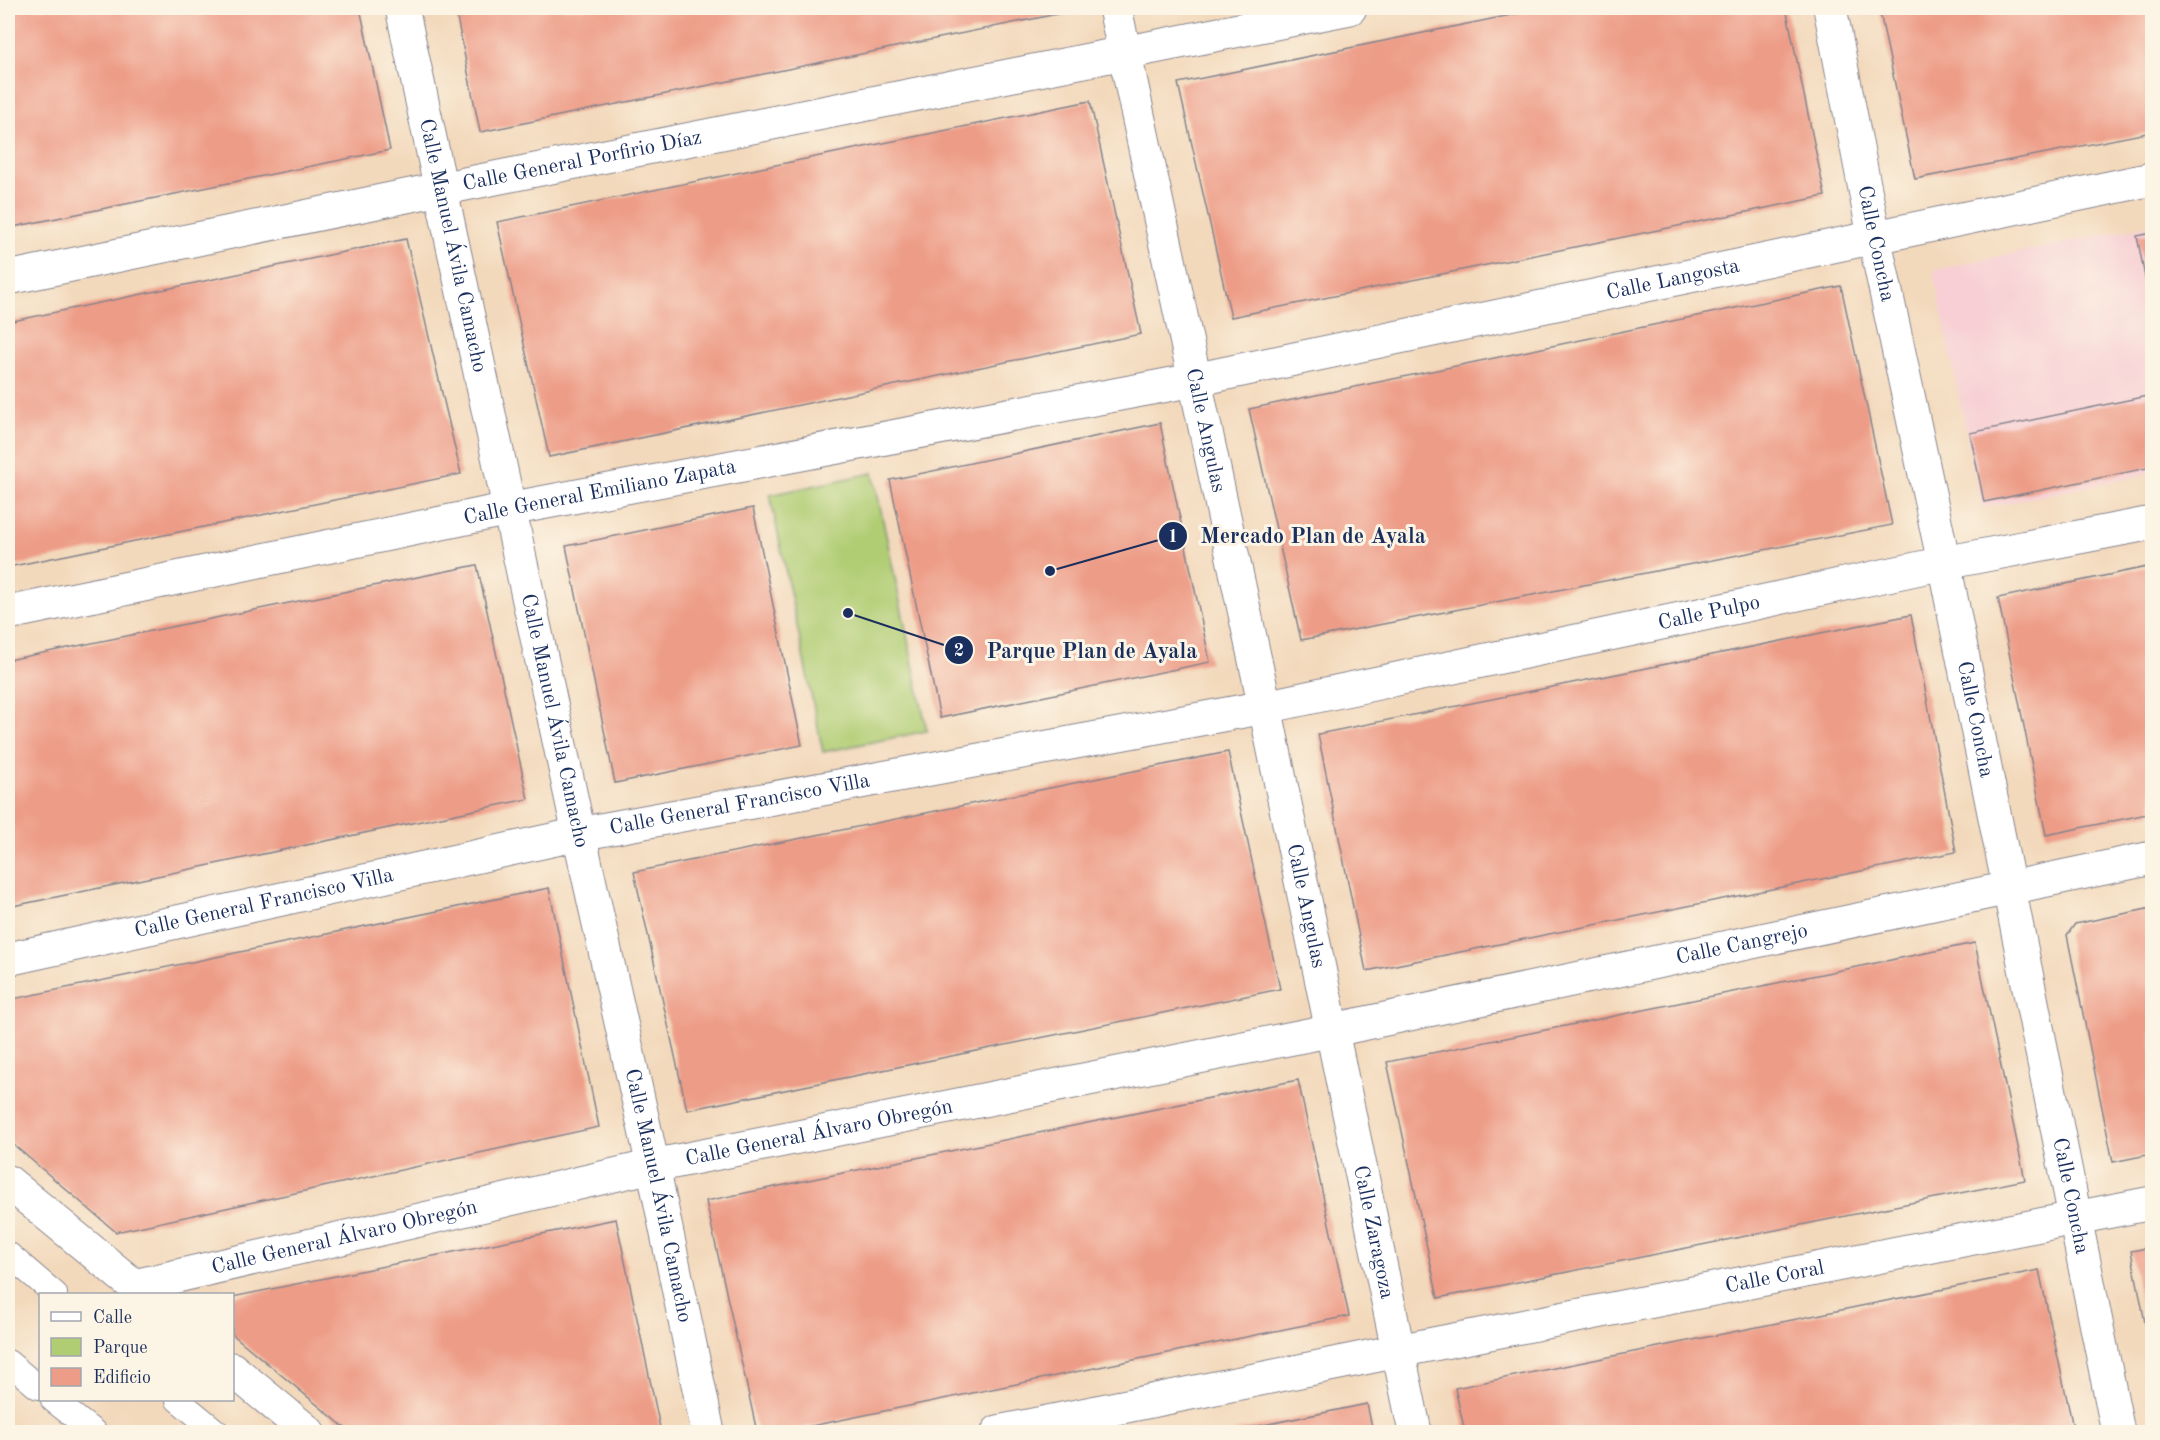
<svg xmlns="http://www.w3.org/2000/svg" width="2160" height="1440" viewBox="0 0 2160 1440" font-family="'Old Standard TT',serif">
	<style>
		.built { fill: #f7cfd4 }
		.green { fill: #b0cd73; stroke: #667e68; stroke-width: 1.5 }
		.building { fill: #ed9c87 }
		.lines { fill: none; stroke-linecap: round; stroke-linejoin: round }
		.service-casing { stroke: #87848d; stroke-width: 26 }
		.minor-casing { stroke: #87848d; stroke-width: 35 }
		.service { stroke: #fff; stroke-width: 24 }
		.minor { stroke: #fff; stroke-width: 33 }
		.labels { text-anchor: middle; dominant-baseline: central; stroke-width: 6; stroke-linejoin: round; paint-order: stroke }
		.street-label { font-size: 21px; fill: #1b2f5e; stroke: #fcf5e5 }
		.leader { fill: none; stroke: #1b2f5e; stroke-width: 2 }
		.callout-dot { fill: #1b2f5e; stroke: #fcf5e5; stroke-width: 2 }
		.mark-label { font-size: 18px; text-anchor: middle; font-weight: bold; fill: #fff }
		.callout-label { font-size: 22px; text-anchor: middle; font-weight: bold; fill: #1b2f5e; stroke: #fcf5e5; stroke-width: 6; stroke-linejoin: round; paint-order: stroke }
	</style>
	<rect width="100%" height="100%" fill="#fcf5e5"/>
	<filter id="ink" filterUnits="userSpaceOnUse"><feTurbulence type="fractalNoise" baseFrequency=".0167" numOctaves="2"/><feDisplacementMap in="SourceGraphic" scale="12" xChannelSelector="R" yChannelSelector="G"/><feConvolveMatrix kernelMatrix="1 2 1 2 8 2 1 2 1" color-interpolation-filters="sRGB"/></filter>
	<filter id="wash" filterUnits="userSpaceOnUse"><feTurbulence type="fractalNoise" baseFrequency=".008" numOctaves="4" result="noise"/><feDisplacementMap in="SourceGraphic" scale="24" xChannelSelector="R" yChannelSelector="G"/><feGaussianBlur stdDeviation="1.35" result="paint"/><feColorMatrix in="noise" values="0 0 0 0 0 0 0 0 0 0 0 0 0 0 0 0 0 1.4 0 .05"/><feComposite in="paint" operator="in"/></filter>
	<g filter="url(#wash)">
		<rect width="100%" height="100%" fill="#f3d9bc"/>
		<!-- built -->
		<path class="built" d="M2152 225V473L1982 508 1933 270Z"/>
		<!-- green -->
		<path class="green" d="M873 473 927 731 823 752 770 495Z"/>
		<g id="blocks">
			<!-- building -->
			<path class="building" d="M8 8H360L390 150 8 228Z
				M455 8H1071L1072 11 480 132Z
				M1545 8H1786L1825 196 1231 317 1178 83Z
				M1879 8H2152V132L1915 179Z
				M1090 101 1141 334 549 457 497 222Z
				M2152 233V298H2149L2137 236Z
				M406 239 461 474 8 567V322Z
				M1841 286 1892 525 1301 640 1249 409Z
				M2152 395V467L1984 502 1970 433Z
				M1160 423 1210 662 940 718 890 480Z
				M753 508 802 745 615 783 566 546Z
				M477 565 528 799 8 907V660Z
				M2152 566V813L2046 835 1998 598Z
				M1911 615 1956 852 1366 971 1318 734Z
				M1228 752 1280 989 687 1110 634 872Z
				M549 888 599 1127 116 1232 8 1140V1000Z
				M2152 908V1154L2113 1162 2067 935 2075 924Z
				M1975 943 2025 1180 1438 1298 1387 1062Z
				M1298 1080 1349 1316 782 1432H757L706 1201Z
				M616 1219 661 1432H350L232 1334V1297Z
				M2152 1247V1353H2151L2131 1251Z
				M2039 1270 2074 1432H1465L1455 1388Z
				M1367 1404 1373 1432H1234V1431Z"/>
		</g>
	</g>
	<g filter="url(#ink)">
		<use href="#blocks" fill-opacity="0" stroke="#87848d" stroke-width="1.5"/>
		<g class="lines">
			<defs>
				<path id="service" d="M8 1254 55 1294
					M8 1362 38 1387 40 1383
					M53 1400 94 1432
					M178 1400 217 1432"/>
				<g id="minor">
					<path id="s1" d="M402 8 579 834 653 1166 708 1432"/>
					<path id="s2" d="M1115 8 1265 707 1415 1432"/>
					<path id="s3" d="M1830 8 1874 236 1944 563 2118 1432"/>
					<path id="s4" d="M8 278 440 189 1350 8"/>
					<path id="s5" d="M8 613 509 509 1194 380 2152 179"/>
					<path id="s6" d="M8 959 579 834 1265 707 1944 563 2152 523"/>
					<path d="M8 1182 144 1294"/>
					<path id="s7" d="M134 1286 653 1166 1333 1030 2152 858"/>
					<path d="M232 1369 308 1432"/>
					<path id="s8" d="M998 1432 1398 1351 2152 1203"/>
				</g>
			</defs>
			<!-- service casing -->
			<use href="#service" class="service-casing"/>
			<!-- minor casing -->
			<use href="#minor" class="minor-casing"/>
			<!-- service -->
			<use href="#service" class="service"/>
			<!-- minor -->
			<use href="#minor" class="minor"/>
		</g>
	</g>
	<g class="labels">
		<!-- street labels -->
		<g class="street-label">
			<text stroke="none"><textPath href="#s4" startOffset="586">Calle General Porfirio Díaz</textPath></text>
			<text stroke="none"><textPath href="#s3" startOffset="240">Calle Concha</textPath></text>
			<text stroke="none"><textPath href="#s1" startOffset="243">Calle Manuel Ávila Camacho</textPath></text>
			<text stroke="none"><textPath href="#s5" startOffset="1698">Calle Langosta</textPath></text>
			<text stroke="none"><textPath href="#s2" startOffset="432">Calle Angulas</textPath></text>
			<text stroke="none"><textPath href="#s5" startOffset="604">Calle General Emiliano Zapata</textPath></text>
			<text stroke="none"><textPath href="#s6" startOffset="1736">Calle Pulpo</textPath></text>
			<text stroke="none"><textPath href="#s1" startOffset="729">Calle Manuel Ávila Camacho</textPath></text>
			<text stroke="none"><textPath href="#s3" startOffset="726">Calle Concha</textPath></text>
			<text stroke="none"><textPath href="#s6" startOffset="748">Calle General Francisco Villa</textPath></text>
			<text stroke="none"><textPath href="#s6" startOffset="262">Calle General Francisco Villa</textPath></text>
			<text stroke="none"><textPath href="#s2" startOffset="918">Calle Angulas</textPath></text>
			<text stroke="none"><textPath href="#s7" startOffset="1644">Calle Cangrejo</textPath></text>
			<text stroke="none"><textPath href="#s7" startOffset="702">Calle General Álvaro Obregón</textPath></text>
			<text stroke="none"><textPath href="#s1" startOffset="1215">Calle Manuel Ávila Camacho</textPath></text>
			<text stroke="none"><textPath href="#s3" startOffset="1212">Calle Concha</textPath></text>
			<text stroke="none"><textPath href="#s2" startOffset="1251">Calle Zaragoza</textPath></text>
			<text stroke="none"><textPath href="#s7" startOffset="216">Calle General Álvaro Obregón</textPath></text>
			<text stroke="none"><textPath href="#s8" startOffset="792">Calle Coral</textPath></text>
		</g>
	</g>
	<!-- callouts -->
	<path class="leader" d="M1050 571L1173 536M848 613L959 650"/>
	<g class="callout-dot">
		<circle cx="1050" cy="571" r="6"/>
		<circle cx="848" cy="613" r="6"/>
		<circle cx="1173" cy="536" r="15"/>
		<circle cx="959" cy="650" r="15"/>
	</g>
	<g class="mark-label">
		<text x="1173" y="542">1</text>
		<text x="959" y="656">2</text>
	</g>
	<g class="callout-label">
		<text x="1313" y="543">Mercado Plan de Ayala</text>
		<text x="1092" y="658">Parque Plan de Ayala</text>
	</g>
	<!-- margin -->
	<rect width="2160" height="1440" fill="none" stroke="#fcf5e5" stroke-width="30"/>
	<!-- legend -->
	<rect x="39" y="1293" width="195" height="108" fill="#fcf5e5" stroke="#a2a6af" stroke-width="1.5"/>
	<rect x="51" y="1312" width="30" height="9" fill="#ffffff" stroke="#a2a6af" stroke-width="1.5"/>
	<text x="93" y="1323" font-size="18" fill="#1b2f5e">Calle</text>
	<rect x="51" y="1338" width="30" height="18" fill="#b0cd73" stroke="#a2a6af" stroke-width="1.5"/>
	<text x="93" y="1353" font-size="18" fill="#1b2f5e">Parque</text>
	<rect x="51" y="1368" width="30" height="18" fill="#ed9c87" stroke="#a2a6af" stroke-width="1.5"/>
	<text x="93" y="1383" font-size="18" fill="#1b2f5e">Edificio</text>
</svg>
